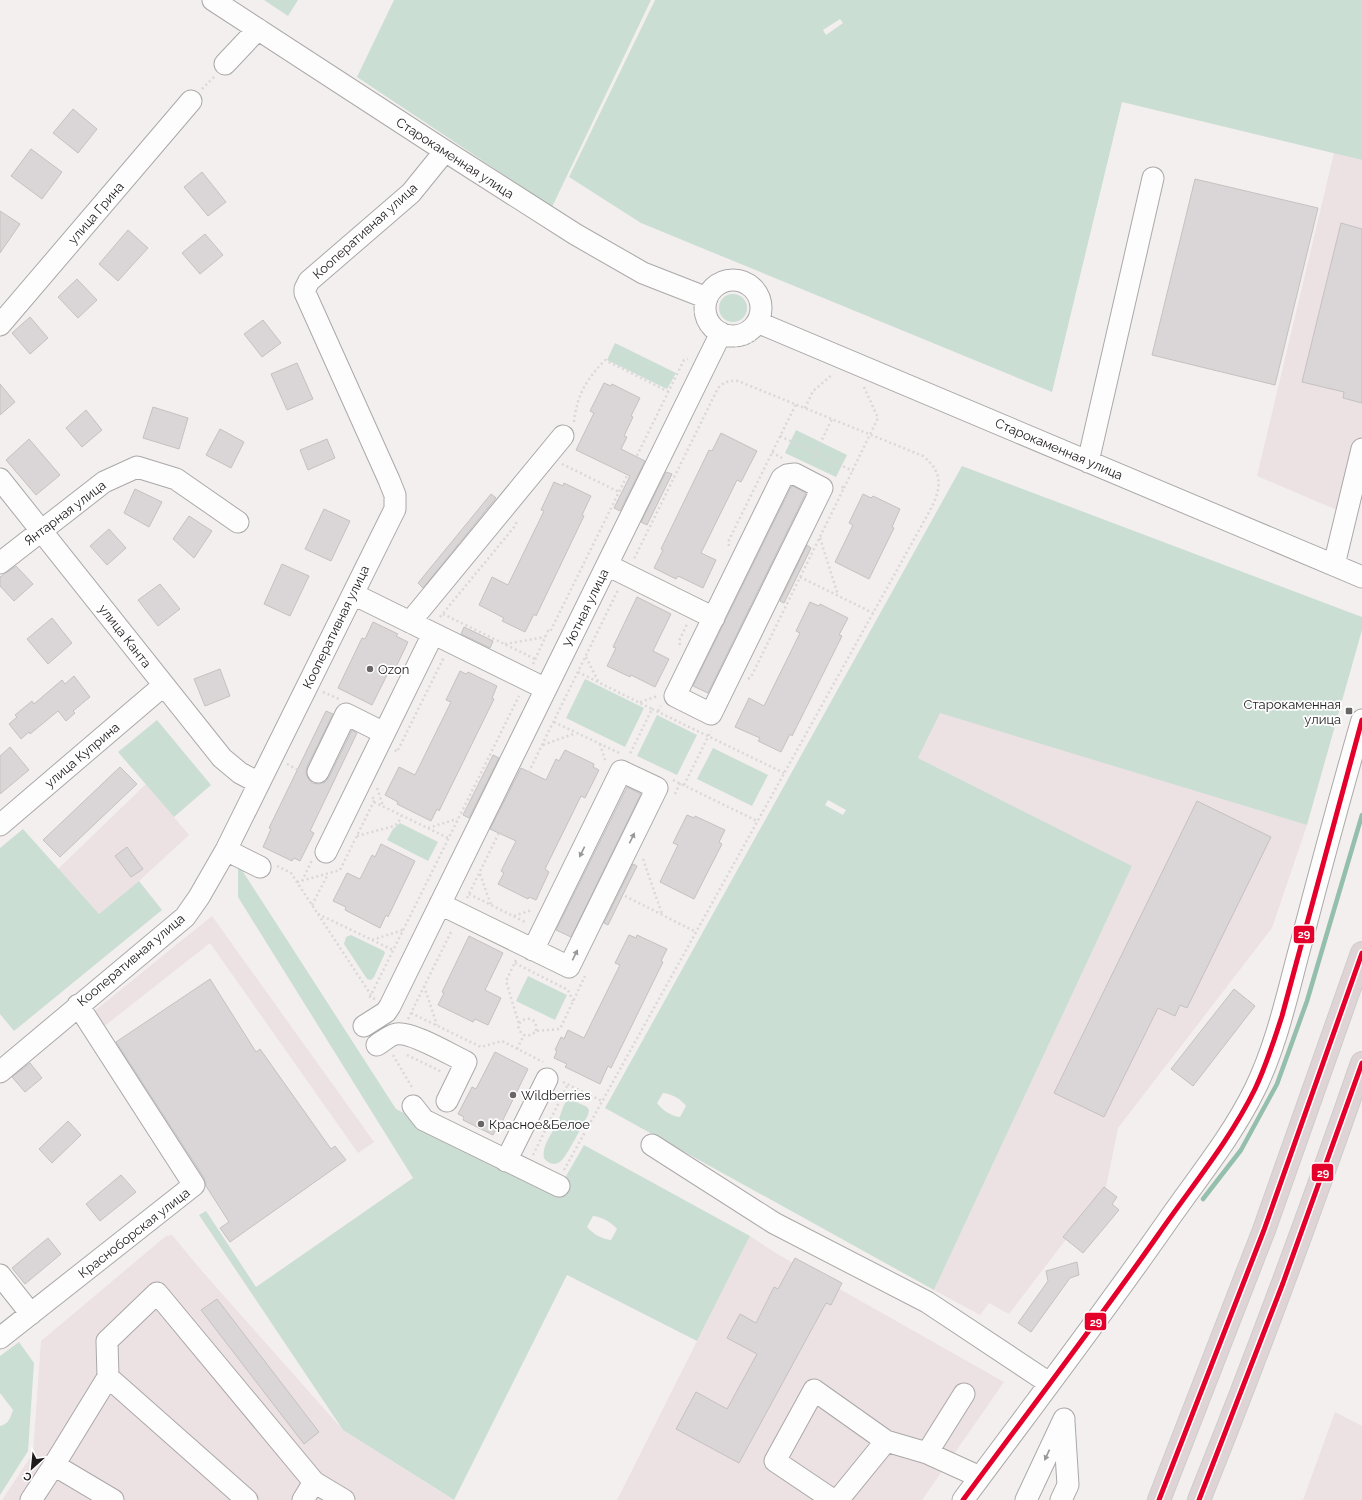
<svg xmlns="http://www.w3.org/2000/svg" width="1362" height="1500" viewBox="0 0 1362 1500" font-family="Raleway,sans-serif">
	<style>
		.built { fill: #ece1e3 }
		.green { fill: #caded4; fill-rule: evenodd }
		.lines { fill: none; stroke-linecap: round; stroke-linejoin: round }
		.stream { stroke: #93bfac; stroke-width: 4.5 }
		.building { fill: #dad6d7; stroke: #c5c1c1 }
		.minor-casing { stroke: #aba8a8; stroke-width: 23 }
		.highway-casing { stroke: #cecccc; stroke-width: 24 }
		.path { stroke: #d9d7d7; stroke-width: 2.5; stroke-dasharray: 2 3; stroke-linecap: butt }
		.minor { stroke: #fdfdfd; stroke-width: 21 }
		.highway { stroke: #ded4d6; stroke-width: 22 }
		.bus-1-casing { stroke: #fff; stroke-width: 8 }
		.bus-1 { stroke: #e4002b; stroke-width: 5 }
		.oneway { fill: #999798 }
		.poi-dot { fill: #6a6566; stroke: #fff; stroke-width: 1.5 }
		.labels { text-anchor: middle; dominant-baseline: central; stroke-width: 3.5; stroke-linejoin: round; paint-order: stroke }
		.street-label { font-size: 13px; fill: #1f1b1c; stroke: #fff }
		.poi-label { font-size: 13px; fill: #1f1b1c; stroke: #fff; text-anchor: start }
		.line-badge { stroke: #fff; stroke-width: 1.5 }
		.badge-label { font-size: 11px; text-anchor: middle; font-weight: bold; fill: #fff }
	</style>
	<rect width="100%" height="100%" fill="#f4efef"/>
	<!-- built -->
	<path class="built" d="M1334 153 1362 160V472L1351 516 1257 476Z
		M940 712 1307 825 1272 928 1118 1128 1106 1187 1009 1314 989 1303 980 1315 934 1290 1132 866 918 758Z
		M146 784 189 835 139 881 99 914 58 869Z
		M212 916 374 1142 358 1153 210 943 102 1028 92 1013Z
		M172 1235 201 1270 343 1430 453 1500H2L33 1453 41 1341 166 1236Z
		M750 1236 774 1252 1004 1382 922 1500H617Z
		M1335 1412 1362 1426V1500H1303Z"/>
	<!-- green -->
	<path class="green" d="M264 0H298L288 16Z
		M394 0H651L552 207 357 77Z
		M655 0H1362V160L1122 102 1052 392 641 223 569 177ZM840 19 843 23 826 35 823 30Z
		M719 308a14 14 0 1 1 28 0a14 14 0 1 1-28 0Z
		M615 343 676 373 667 389 607 360Z
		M796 430 847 455 836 477 785 453Z
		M962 466 1362 617V630L1307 825 940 713 918 758 1132 866 934 1290 605 1108ZM828 800 846 810 843 815 825 805ZM663 1093C672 1094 681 1099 686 1106L680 1117C671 1116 662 1110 657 1103Z
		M585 679 644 708 625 747 566 718Z
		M657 715 697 735 677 775 637 756Z
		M157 720 211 785 174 817 118 752Z
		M713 748 768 775 752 806 697 779Z
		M400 823 438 842 428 861 387 840 393 829Z
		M23 829 99 914 139 881 162 910 14 1031 0 1014V848Z
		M238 864 396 1109 558 1190 584 1145 750 1236 697 1341 567 1275 454 1500 343 1430 199 1215 206 1211 256 1287 413 1178 238 897ZM593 1216C602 1217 611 1222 617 1229L611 1240C602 1239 593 1234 587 1227Z
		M351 935 384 951 385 953 374 977 371 980 367 979 344 944 346 937Z
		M528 976 567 995 555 1020 516 1001Z
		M568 1099H570L587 1107 589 1110 588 1115C583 1124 567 1156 561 1161 555 1166 548 1164 544 1158 541 1146 553 1133 557 1123 561 1115 562 1106 568 1099Z
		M19 1342 34 1363 28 1451 0 1495V1426C9 1424 10 1418 13 1410L0 1393V1356Z"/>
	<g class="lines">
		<!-- stream -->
		<path class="stream" d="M1203 1199 1241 1150 1277 1084 1307 1001 1362 815"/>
	</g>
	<!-- building -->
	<path class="building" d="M73 109 97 129 78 153 53 133Z
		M31 149 62 172 42 199 11 176Z
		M202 172 226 202 208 216 184 187Z
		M1195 179 1318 208 1275 385 1152 355Z
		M0 211 20 224 0 253Z
		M1341 223 1362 229V403L1343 398 1344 392 1302 382Z
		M128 230 148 248 118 281 99 264Z
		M205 234 223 255 200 274 182 253Z
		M77 279 97 300 78 318 58 297Z
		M30 317 48 338 30 354 12 333Z
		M263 320 281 343 262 357 244 334Z
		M297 363 313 399 287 410 271 374Z
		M604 383 611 386 612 384 640 398 631 416 633 417 624 436 627 437 621 449 645 461 620 511 614 508 630 476 576 450 594 413 590 411Z
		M0 384 15 402 0 415Z
		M153 407 188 418 179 449 143 438Z
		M86 410 102 430 82 447 66 428Z
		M220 429 244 442 231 468 206 455Z
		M721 433 757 451 741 482 737 480 701 553 716 560 703 588 678 576 676 579 654 568 663 550 661 549 709 450 712 451Z
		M29 439 60 475 36 495 6 460Z
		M327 439 335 458 308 470 300 450Z
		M666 472 672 474 647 525 641 522Z
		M554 482 563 486 564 483 591 496 582 515 584 516 536 616 534 614 525 632 502 621 504 618 479 605 492 577 508 585 544 511 541 510Z
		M793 486 806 493 708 693 693 686 791 487Z
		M135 489 162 502 149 527 124 513Z
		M491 494 496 498 423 588 418 583Z
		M863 494 871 498 873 496 900 509 892 527 894 528 869 579 835 562 853 525 849 523Z
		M324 509 350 521 331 561 305 549Z
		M189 516 212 531 194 558 173 539Z
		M109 529 126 548 107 565 90 546Z
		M807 545 811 548 784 603 780 601Z
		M282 564 309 576 290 616 264 604Z
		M16 566 33 584 14 601 0 586V577Z
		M160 584 180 609 158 626 138 600Z
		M637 597 671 614 653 651 669 659 655 687 631 675 630 677 607 666 616 648 613 647Z
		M810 602 819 606 820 604 848 618 839 635 842 636 792 736 790 734 781 752 758 741 760 738 735 727 749 698 764 706 800 633 796 631Z
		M52 618 72 643 48 664 27 639Z
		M373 622 398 634 396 636 408 642 394 671 390 669 372 705 338 688 362 638 365 639Z
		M464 627 493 641 490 648 461 634Z
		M220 669 230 696 205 706 194 679Z
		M460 671 466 674 468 672 497 686 492 698 494 699 439 811 437 809 431 821 397 804 398 802 385 795 399 767 415 775 451 702 446 700Z
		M74 676 90 697 73 711 75 713 66 721 58 711 30 734 29 732 21 739 9 724 17 717 15 715 32 701 34 704 62 680 65 684Z
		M326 711 333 714 307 767 306 773 308 778 312 783 319 784 325 782 329 777 352 730 357 733 310 831 314 833 300 861 294 858 292 861 263 847 271 829 269 828Z
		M10 747 29 770 0 794V756Z
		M565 750 594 764 593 767 599 770 585 798 581 796 545 869 549 872 536 900 529 897 528 899 498 884 504 873 501 871 516 841 490 829 521 768 546 780 556 759 559 761Z
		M493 755 499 758 469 818 463 815Z
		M120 767 137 784 60 857 43 840Z
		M627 787 641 794 571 937 556 930Z
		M1197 801 1271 837 1187 1008 1180 1005 1175 1016 1158 1008 1104 1117 1054 1093Z
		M687 815 694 818 695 816 725 830 719 842 722 844 694 899 660 882 678 845 673 843Z
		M381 844 415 861 388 917 386 915 380 928 345 910 346 907 333 901 347 873 360 879 372 855 375 857Z
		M127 847 143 869 131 877 115 856Z
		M633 864 637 866 608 925 604 923Z
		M629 935 636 938 637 935 667 949 661 961 663 962 611 1068 608 1066 600 1084 565 1067 567 1064 554 1058 557 1051 555 1050 561 1037 564 1039 568 1030 584 1038 620 965 615 963Z
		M469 936 503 953 485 990 501 998 488 1025 475 1019 473 1022 438 1005 444 993 442 992Z
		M210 979 256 1052 260 1049 331 1149 335 1146 346 1160 230 1242 220 1228 229 1222 206 1186 204 1178 116 1042Z
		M1234 989 1255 1006 1193 1086 1171 1069Z
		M495 1052 528 1069 498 1130 496 1129 493 1135 463 1120 464 1117 458 1114 472 1087 476 1089Z
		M30 1063 42 1078 25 1092 12 1077Z
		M68 1121 81 1135 52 1163 39 1149Z
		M121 1175 136 1192 100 1221 86 1204Z
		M1104 1187 1117 1197 1112 1204 1119 1210 1083 1253 1063 1237Z
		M48 1238 61 1254 25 1284 12 1268Z
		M795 1258 842 1283 831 1305 826 1303 739 1463 676 1429 696 1392 727 1409 757 1354 727 1338 740 1314 756 1323 774 1287 778 1289Z
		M1077 1262 1079 1275 1070 1278 1031 1332 1018 1323 1048 1281 1046 1271Z
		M217 1299 319 1432 304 1444 201 1310Z"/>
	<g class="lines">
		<defs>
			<path id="minor" d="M213 0 445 151 575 234 643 273 707 298
				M225 64 258 29
				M705 308a28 28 0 1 1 56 0a28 28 0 1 1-56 0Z
				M757 322 1362 577
				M0 325 191 101
				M1088 462 1153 178
				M795 474 822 488 711 714 675 696 782 478 787 475Z
				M0 479 222 758 240 773 259 783
				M0 563 104 482 137 467 176 479 238 522
				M607 565 714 618
				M1334 565 1362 449
				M353 594 546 689
				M410 622 563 436
				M318 772 346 714 384 733
				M0 825 164 685
				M226 850 260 867
				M326 852 433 634
				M440 904 569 967 657 788 621 771 533 950
				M364 1026 386 1012 390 1006 721 333
				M377 1045C382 1042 390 1035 396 1034 411 1031 451 1055 466 1062L447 1101
				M0 1072 185 917 199 897 226 850 395 509V495L389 480 305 293V289L309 281 411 193 445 151
				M413 1106 424 1120 559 1186
				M652 1145 774 1223 927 1302 1049 1383
				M506 1161 547 1079
				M0 1275 31 1314
				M0 1338 194 1185 78 1005
				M108 1377 247 1500
				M927 1453 964 1394
				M54 1465 113 1500
				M31 1500 54 1465 108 1377 107 1341 157 1293 314 1482 344 1500
				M303 1500 314 1482
				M833 1500 775 1461 814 1390 886 1441
				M838 1500 886 1441 927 1453 980 1477
				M963 1500C1032 1407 1103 1314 1169 1219 1199 1176 1232 1136 1255 1089 1278 1042 1288 990 1302 940 1321 867 1341 793 1362 720
				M1026 1500 1064 1419
				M1061 1500 1068 1485 1064 1422"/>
			<path id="highway" d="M1159 1500 1264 1230 1362 953
				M1199 1500C1257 1356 1311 1210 1362 1063"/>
		</defs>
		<!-- minor casing -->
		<use href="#minor" class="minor-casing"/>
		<!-- highway casing -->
		<use href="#highway" class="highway-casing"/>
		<!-- path -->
		<path class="path" d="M202 89 214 77
			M695 311 703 331
			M735 346 748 343 755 340
			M805 408 813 391 833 374
			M574 422C577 395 586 380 605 360L669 392
			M780 436 853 471
			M772 452 782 458
			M811 462 832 419
			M562 464 619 492
			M844 488 878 418 864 387
			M820 538 838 595
			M729 546 728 542 796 404
			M800 577 873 613
			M443 614 535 659
			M440 617 515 526 517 521
			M505 644 545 637
			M680 645 679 641 687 624
			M586 657 598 681
			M533 664 548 631 550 632 684 360 688 359
			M578 672 652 709 629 756
			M748 679 751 677 844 488 839 485
			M323 692 339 699
			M640 702 658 696
			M652 709 784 773
			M658 711 661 706
			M554 722 619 753
			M600 744 606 763
			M543 745 576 733
			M395 750 397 752 444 657
			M287 764 300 771
			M673 780 757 821
			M684 785 711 731
			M377 788 383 806
			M675 794 680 783
			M374 802 448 838
			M428 828 457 819
			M357 836 394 826 398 823 402 815
			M643 859 662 914
			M277 866 291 873 371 995
			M480 874 491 905
			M302 881 312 860
			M297 882 340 870 375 799 372 797
			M469 894 527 923
			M625 896 696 932
			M467 898 618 590
			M312 905 328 874
			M318 914 393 950
			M514 916 532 910
			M372 940 403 930
			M516 960 506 981 519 1024
			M515 963 568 990 573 1001
			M424 986 437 1025
			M375 999 370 997 519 696
			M411 1013 481 1047 502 1041 543 1062
			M408 1019 452 930
			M536 1031C539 1011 512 1019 520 1031 524 1038 531 1036 536 1031L560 1029 585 976
			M517 1049 524 1035
			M393 1055 413 1089
			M407 1055 442 1072
			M563 1082 602 1101
			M533 1155 568 1084
			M564 1170 928 514C940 492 946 474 923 456L738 381C729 380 724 382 718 388L634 559"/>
		<!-- minor -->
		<use href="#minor" class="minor"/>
		<!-- highway -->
		<use href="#highway" class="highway"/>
		<defs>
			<path id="bus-1" d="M963 1500C1028 1412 1095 1325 1158 1235 1191 1187 1229 1142 1255 1089 1266 1066 1274 1041 1282 1016L1362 720
				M1159 1500 1264 1230 1362 953
				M1199 1500 1283 1283 1362 1063"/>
		</defs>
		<!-- bus-1 casing -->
		<use href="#bus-1" class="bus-1-casing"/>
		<!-- bus-1 -->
		<use href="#bus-1" class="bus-1"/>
	</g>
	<!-- one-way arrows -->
	<defs><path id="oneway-solid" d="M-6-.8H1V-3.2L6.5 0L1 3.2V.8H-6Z"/></defs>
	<g class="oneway">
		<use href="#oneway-solid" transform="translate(632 838) rotate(-64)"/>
		<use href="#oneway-solid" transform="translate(582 852) rotate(116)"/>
		<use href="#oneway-solid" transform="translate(575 955) rotate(-64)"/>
		<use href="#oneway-solid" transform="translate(1047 1455) rotate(115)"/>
	</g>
	<!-- markers -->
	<g class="poi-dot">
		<circle cx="370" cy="669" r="4"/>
		<rect x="1345" y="707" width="8" height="8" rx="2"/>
		<circle cx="513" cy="1095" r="4"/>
		<circle cx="481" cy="1124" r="4"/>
	</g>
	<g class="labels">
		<!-- street labels -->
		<g class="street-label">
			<text transform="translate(455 158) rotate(33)">Старокаменная улица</text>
			<text transform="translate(96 213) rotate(-49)">улица Грина</text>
			<text transform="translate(365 231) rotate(-42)">Кооперативная улица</text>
			<text transform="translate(1059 449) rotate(23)">Старокаменная улица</text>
			<text transform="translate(65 513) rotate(-37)">Янтарная улица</text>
			<text transform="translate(586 608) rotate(-64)">Уютная улица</text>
			<text transform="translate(336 627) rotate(-64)">Кооперативная улица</text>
			<text transform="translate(125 636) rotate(52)">улица Канта</text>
			<text transform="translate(82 755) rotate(-40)">улица Куприна</text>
			<text transform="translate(131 960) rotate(-40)">Кооперативная улица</text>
			<text transform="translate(134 1233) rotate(-38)">Красноборская улица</text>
		</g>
		<!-- poi labels -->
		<g class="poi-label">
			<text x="378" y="669">Ozon</text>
			<text x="1341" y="704" text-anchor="end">Старокаменная<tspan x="1341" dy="15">улица</tspan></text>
			<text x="521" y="1095">Wildberries</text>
			<text x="489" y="1124">Красное&amp;Белое</text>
		</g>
	</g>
	<g class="line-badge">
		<rect x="1293" y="925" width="22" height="19" rx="4" fill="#e4002b"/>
		<rect x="1311" y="1163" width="23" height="19" rx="4" fill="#e4002b"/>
		<rect x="1084" y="1312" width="23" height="19" rx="4" fill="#e4002b"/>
	</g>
	<g class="badge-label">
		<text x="1304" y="938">29</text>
		<text x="1323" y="1177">29</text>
		<text x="1096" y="1326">29</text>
	</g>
	<!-- north arrow -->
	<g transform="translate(32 1468) rotate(207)" stroke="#ffffff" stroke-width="3" paint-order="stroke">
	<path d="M0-3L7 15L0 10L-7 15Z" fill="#1f1b1c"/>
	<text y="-6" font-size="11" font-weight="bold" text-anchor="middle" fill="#1f1b1c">С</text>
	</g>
</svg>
